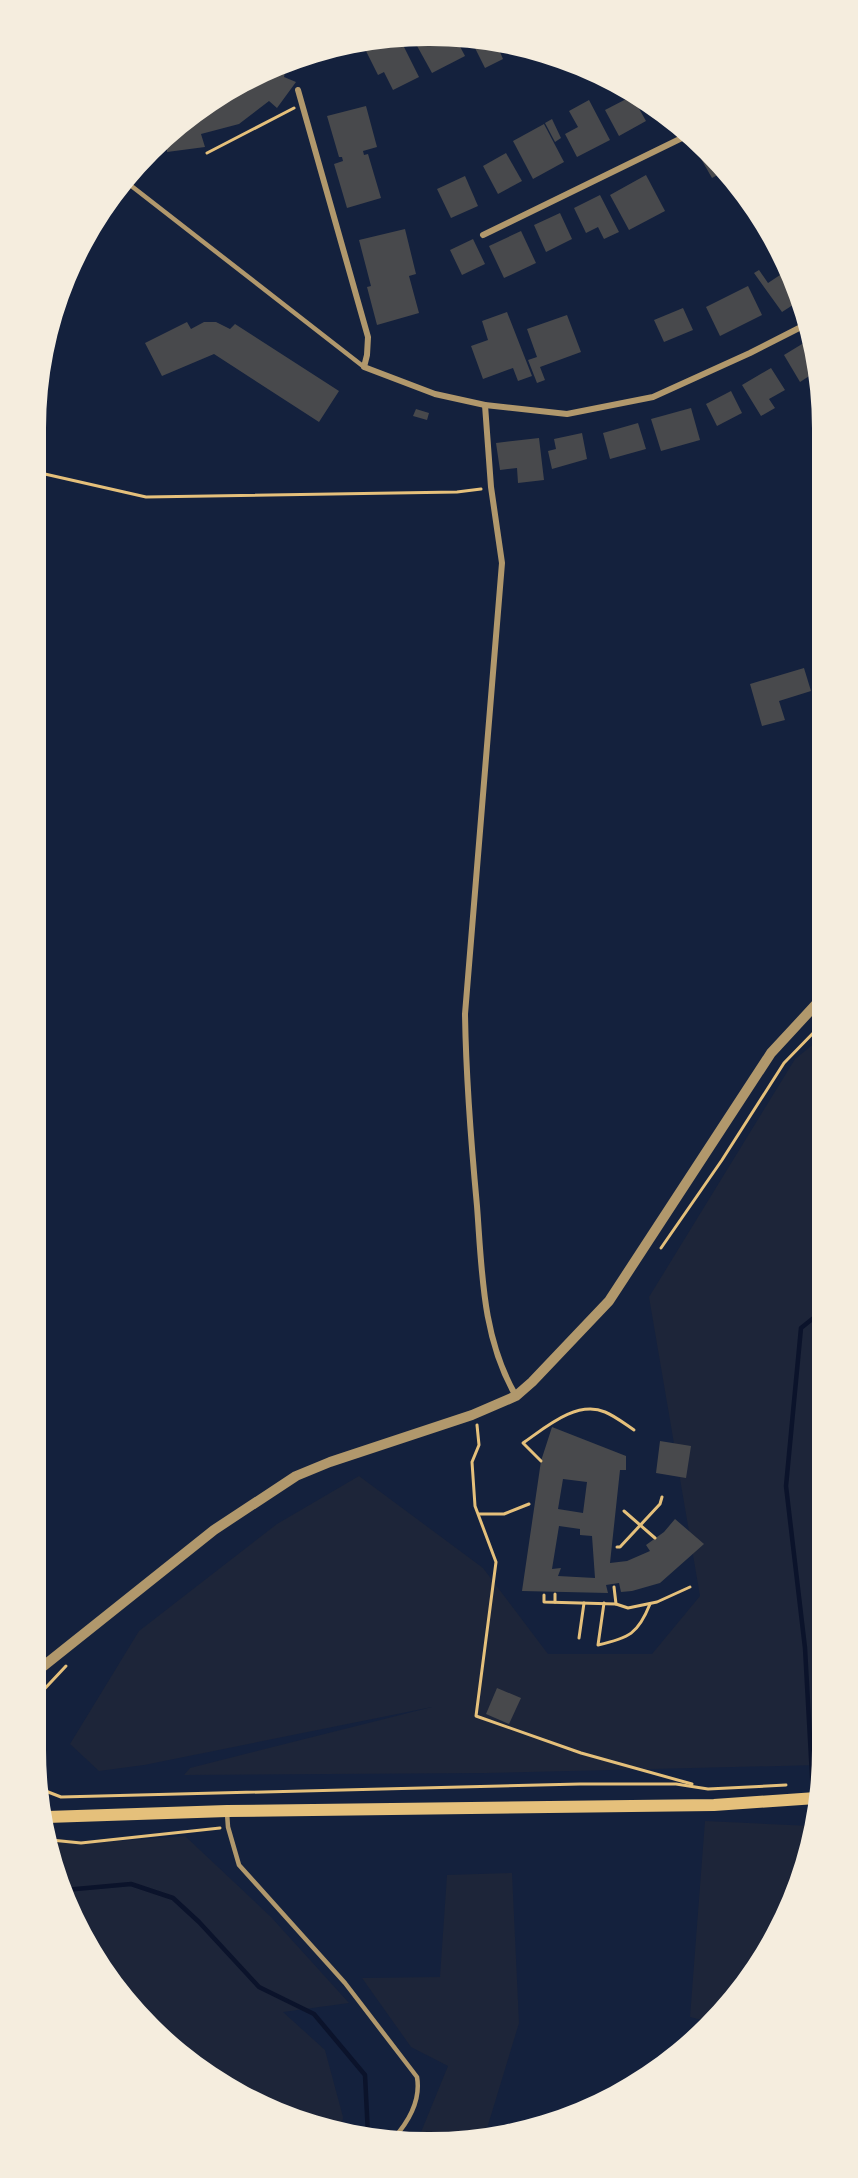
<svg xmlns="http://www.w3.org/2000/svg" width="858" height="2178" font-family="'DejaVu Sans',sans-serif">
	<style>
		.green { fill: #1d2539 }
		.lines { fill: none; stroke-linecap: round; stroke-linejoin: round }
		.stream { stroke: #0b132b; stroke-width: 4.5 }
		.building { fill: #48494c; fill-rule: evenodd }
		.path { stroke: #e5c07b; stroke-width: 3 }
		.service { stroke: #b1986c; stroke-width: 4.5 }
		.minor { stroke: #b1986c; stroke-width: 6 }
		.tertiary { stroke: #b1986c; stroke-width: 10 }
		.secondary { stroke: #e5c07b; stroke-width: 12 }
	</style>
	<rect width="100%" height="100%" fill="#14213d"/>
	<g class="green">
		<polygon points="820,1039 822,1749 820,1765 485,1773 184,1775 190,1768 432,1707 144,1765 99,1771 70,1744 139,1631 277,1524 359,1476 483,1568 548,1654 652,1654 700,1596 649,1297 795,1059"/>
		<polygon points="705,1821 812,1826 809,1851 741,1988 706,2021 690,2017"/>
		<polygon points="185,1836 271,1917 349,2003 283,2012 325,2050 343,2117 342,2127 269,2102 266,2097 263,2100 233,2090 133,2008 57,1876 51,1838 105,1842"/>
		<polygon points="512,1873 519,2023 485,2135 419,2137 448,2066 411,2047 362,1978 440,1977 447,1875"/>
	</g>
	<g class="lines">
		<g class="stream">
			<polyline points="814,1812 805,1648 786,1486 801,1328 821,1312"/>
			<polyline points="65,1890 131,1884 173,1898 199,1922 259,1987 314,2014 365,2075 368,2135"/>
		</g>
	</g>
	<g class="building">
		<polygon points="455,37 465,56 432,73 416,44 429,38"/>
		<polygon points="396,39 400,39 419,77 393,90 384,72 378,75 362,43 377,40 380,47"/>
		<polygon points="471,40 500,44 497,45 503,59 485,68"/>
		<polygon points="287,64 284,77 296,82 277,108 269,101 239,124 201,134 205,147 167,152 167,136 170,133 233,88"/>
		<polygon points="632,96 646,121 619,136 605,110"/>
		<polygon points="589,100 610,140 577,157 565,134 578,127 569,111"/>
		<polygon points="366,106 377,147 363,151 364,155 368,154 381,198 347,208 334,164 343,161 342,157 339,157 327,116"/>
		<polygon points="552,119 561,138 555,142 545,123"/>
		<polygon points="544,124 564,162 533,179 513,141"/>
		<polygon points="699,148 724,170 725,171 712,178 696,150"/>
		<polygon points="506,153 522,181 498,194 483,166"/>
		<polygon points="646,175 665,211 629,230 610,195"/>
		<polygon points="465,176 478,206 451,218 437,189"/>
		<polygon points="600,195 619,232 604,239 598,227 586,233 574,208"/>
		<polygon points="560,213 572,239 546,252 534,225"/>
		<polygon points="405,229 416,274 409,276 419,313 377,325 367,287 371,286 359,240"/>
		<polygon points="521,231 536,263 504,278 489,246"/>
		<polygon points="473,239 485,264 462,275 450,250"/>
		<polygon points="759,270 768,283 786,271 796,303 782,312 754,273"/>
		<polygon points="748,286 762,315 720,336 706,307"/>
		<polygon points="683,308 693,330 664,342 654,320"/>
		<polygon points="507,312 532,376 518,381 513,368 483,379 471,346 488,340 482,321"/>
		<polygon points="567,315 581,352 540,367 545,380 537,383 528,360 537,357 527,329"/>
		<polygon points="187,322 191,329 204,322 216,322 230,329 235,324 339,391 319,422 214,354 162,376 145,343"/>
		<polygon points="807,341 817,371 800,382 784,355"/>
		<polygon points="771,368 785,390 769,399 775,408 761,416 742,385"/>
		<polygon points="731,391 742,413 717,426 706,404"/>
		<polygon points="691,408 700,440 661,451 651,419"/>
		<polygon points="416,409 429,413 427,420 413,416"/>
		<polygon points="638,423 646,449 610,459 603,433"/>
		<polygon points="582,433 587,459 552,469 548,451 556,449 554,439"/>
		<polygon points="539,438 544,480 518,483 517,468 500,470 496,443"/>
		<polygon points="804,668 811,691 779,701 785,720 762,726 750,684"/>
		<path d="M552,1427L626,1456V1470H620L610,1563L627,1561L650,1551L646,1545L664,1532L675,1519L704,1544L660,1583L632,1591L621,1592L619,1583L606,1585L608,1593L522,1591L541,1461ZM563,1479L587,1482L583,1513L558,1509ZM559,1526L580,1529V1535L592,1536L595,1578L558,1576L561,1568L552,1569Z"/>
		<polygon points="660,1441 691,1446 686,1478 656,1473"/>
		<polygon points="497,1688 521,1698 509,1724 486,1714"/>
	</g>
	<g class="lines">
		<g class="path">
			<polyline points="207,153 294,108"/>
			<polyline points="36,472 146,497 457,492 481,489"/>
			<polyline points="661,1248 722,1160 784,1063 820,1026"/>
			<polyline points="477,1425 479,1445 472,1462 475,1506 496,1562 476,1716 581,1753 692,1784"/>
			<path d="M541,1461L523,1443C545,1428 576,1400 605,1412C615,1416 625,1424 634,1430"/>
			<polyline points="624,1511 655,1538"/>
			<polyline points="479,1514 504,1514 529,1504"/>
			<polyline points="617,1547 620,1547 660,1504 662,1497"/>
			<polyline points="614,1587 616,1604"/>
			<polyline points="544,1595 544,1602 616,1604 628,1608 657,1602 690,1587"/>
			<polyline points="555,1602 555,1594"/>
			<path d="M604,1603L598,1645C629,1638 638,1634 650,1604"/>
			<polyline points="579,1638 584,1603"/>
			<polyline points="36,1698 66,1666"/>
			<polyline points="43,1790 61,1797 580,1784 676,1784 708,1789 786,1785"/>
			<polyline points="51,1840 81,1843 220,1828"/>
		</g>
		<g class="service">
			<polyline points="125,181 364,367"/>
			<polyline points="819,681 819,682"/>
			<path d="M227,1813L228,1827L239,1865L345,1983L417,2077C421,2100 409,2121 394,2138"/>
		</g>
		<g class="minor">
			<polyline points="298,90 368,337 367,355 364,367 435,394 485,405 567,414 653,397 750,353 803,326"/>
			<polyline points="483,235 686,136"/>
			<path d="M485,405L491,487L502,563L465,1014C466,1078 471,1142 477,1206C482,1271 482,1338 516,1396"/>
		</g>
		<polyline class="tertiary" points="36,1672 214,1530 296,1476 330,1462 472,1415 516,1396 532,1382 609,1301 771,1053 820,1000"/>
		<polyline class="secondary" points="47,1817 227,1811 714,1805 816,1798"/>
	</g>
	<path d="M0 0H858V2178H0ZM428 46H430A382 382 0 0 1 812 428V1750A382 382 0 0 1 430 2132H428A382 382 0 0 1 46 1750V428A382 382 0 0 1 428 46Z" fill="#f5edde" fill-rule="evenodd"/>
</svg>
